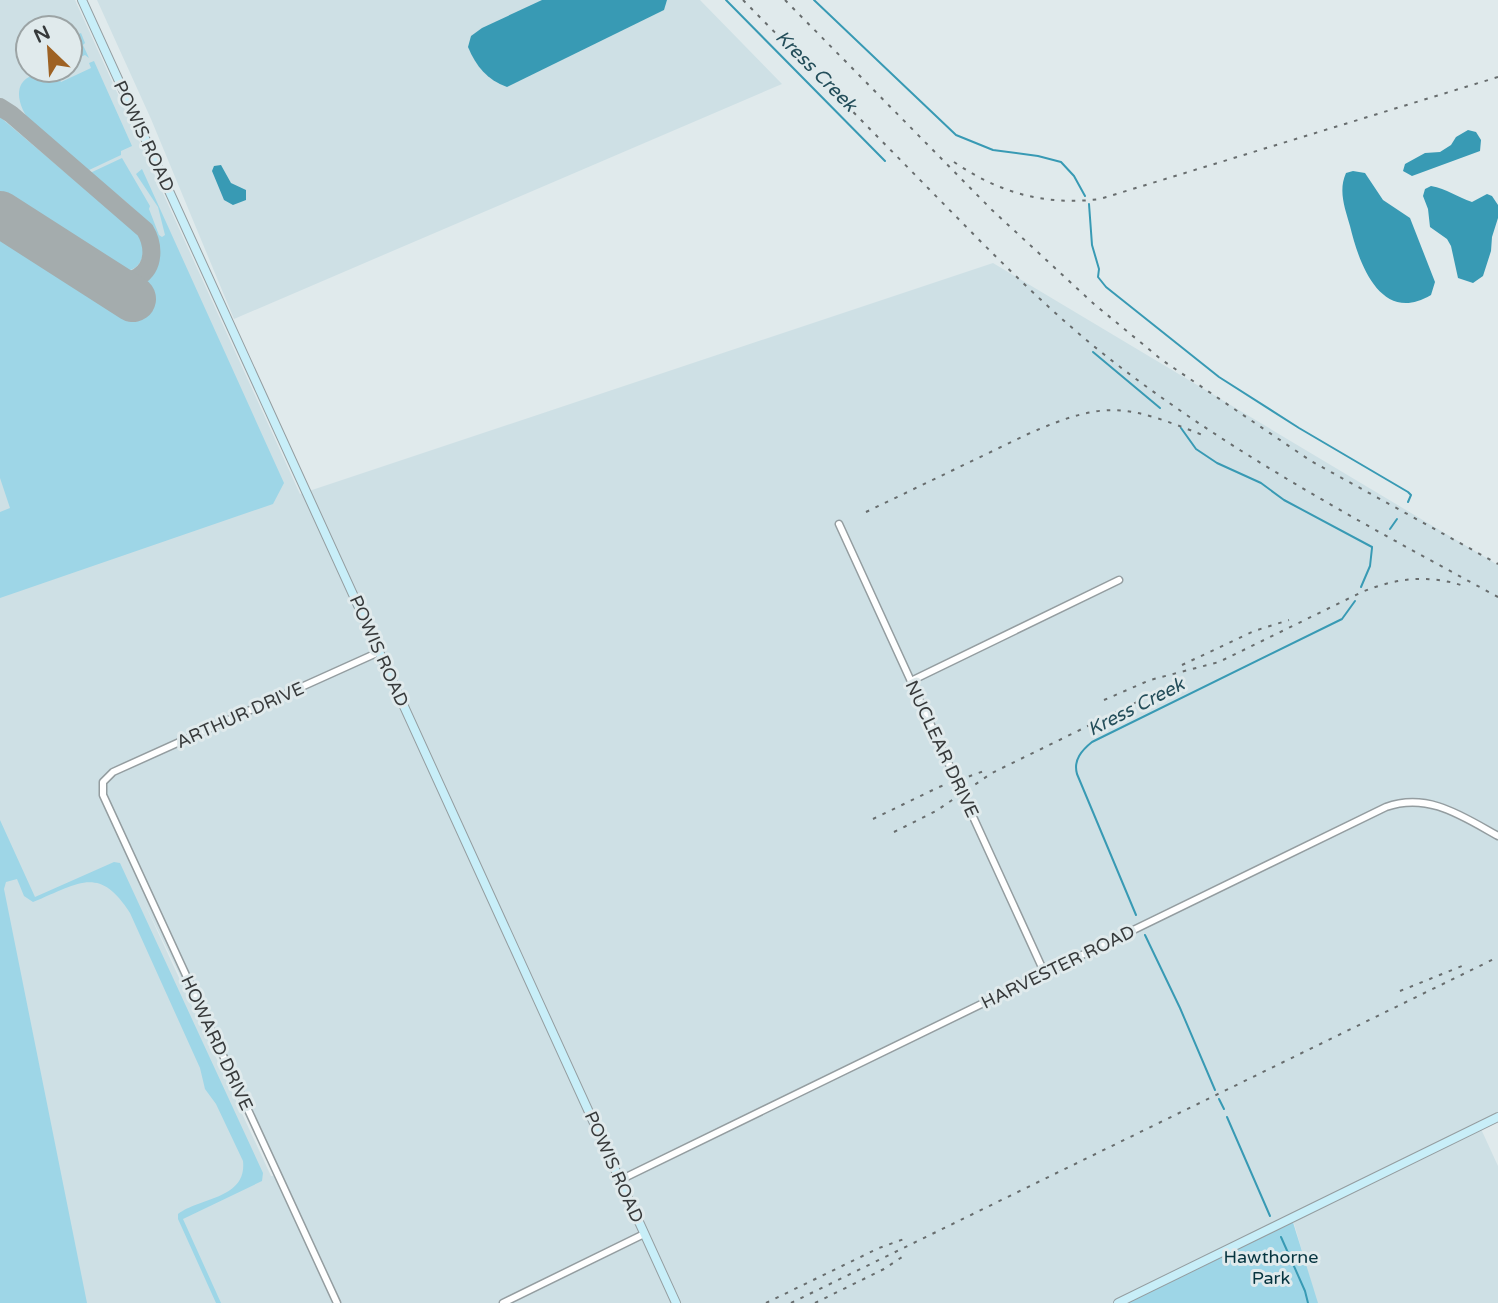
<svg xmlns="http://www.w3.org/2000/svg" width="1498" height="1303" font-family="'Varela Round',sans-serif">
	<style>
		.built { fill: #cee0e5; fill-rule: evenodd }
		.green { fill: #9ed6e7 }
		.water { fill: #389ab4 }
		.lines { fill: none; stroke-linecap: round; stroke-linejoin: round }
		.stream { stroke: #389ab4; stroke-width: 2 }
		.taxiway { stroke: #a4acad; stroke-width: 18 }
		.runway { stroke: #a4acad; stroke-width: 46 }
		.street-casing { stroke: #949da0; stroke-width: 9 }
		.secondary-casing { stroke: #949da0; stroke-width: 10 }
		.street { stroke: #fff; stroke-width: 6 }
		.secondary { stroke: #c8eef8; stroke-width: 8 }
		.rail { stroke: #686d6e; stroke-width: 2; stroke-dasharray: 3.5 7; stroke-linecap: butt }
		.labels { text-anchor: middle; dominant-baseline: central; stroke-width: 6; stroke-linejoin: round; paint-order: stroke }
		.street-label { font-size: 18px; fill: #373a3b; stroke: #e0eaec }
		.park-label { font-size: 18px; fill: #05343f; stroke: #e0eaec }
		.water-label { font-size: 19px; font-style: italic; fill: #244e5a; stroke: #e0eaec }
	</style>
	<rect width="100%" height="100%" fill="#e0eaec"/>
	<g class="built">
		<path d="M0,0H75L300,494L993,263L1498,565V1119L1481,1129L1498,1166V1303H1317L1293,1220L1119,1303H0ZM28,28H70V70H28ZM143,900L278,1175L277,1176H271Z"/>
		<polygon points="97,0 700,0 782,84 234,319 151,119"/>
	</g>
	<g class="green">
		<polygon points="81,33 85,43 83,45 89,58 85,55 70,62 70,38"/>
		<path d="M94,61L132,146L121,151V155L87,171C71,157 41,136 29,120C20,108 12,86 29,77C38,73 45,70 55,70L61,82L91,68L89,63Z"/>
		<path d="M0,117L138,234C151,255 138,278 113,269L0,197Z"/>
		<path d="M122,158L150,206L149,209L159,235L162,237L165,235L158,207L136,174L142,169L284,483L273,504L0,598V512L10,508L0,478V232L126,313C136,297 152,278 157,260C168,226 113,193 90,173Z"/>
		<path d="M0,820L35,897L114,862L120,863L263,1173L262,1181L183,1219L221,1303H216L178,1219V1214C201,1197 247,1199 243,1161L216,1104L205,1089L200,1068L130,913C99,864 78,884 33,902L24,896L17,879L6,882L4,889L87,1303H0Z"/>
		<polygon points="1292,1219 1318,1303 1127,1303 1126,1299"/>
	</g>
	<g class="water">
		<path d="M542,0H667L664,10L507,87C487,80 476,66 468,47L471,36L482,28Z"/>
		<polygon points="1468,130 1476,132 1481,140 1480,151 1412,176 1403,171 1405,164 1425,153 1440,152 1451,145 1456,137"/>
		<polygon points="221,165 231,183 246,190 246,200 233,205 224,200 212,171 214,166"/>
		<path d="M1353,171L1365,173L1383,200L1410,218L1435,282L1431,295C1381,325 1359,264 1350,226C1345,208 1338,191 1346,173Z"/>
		<path d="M1431,186C1447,189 1457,197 1472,202L1487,194L1492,196L1498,205V218L1492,237L1491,251L1483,276L1473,283L1458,278L1451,246L1447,239L1430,227L1428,209L1423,196L1425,189Z"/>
	</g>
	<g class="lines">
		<g class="stream">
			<polyline points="726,0 885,161"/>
			<polyline points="814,0 956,135 993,150 1038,156 1061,162 1074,176 1085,196"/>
			<polyline points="1089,204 1092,245 1099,269 1098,277 1106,287 1219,377 1299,428 1408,492 1411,495 1408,502"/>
			<polyline points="1093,352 1160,408"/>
			<polyline points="1181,428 1196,449 1217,463 1261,483 1284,500 1372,547"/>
			<polyline points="1390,529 1397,519"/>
			<polyline points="1361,587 1370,566 1372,548"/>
			<path d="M1136,915L1077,774C1073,760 1082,750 1092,742L1342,619L1355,601"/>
			<polyline points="1145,935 1180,1008 1215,1090"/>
			<polyline points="1219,1099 1224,1109"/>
			<polyline points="1227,1117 1270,1216"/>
			<polyline points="1281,1237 1305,1291 1308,1303"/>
		</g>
		<path class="taxiway" d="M0,107L11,114L145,230C154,245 155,267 138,277C130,282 118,282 109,284"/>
		<polyline class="runway" points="0,214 133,299"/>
		<defs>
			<g id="street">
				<polyline points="839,524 1045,974"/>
				<polyline points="911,681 1119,580"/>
				<path d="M620,1180L1386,807C1428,792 1462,816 1498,836"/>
				<polyline points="337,1303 103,795 103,782 113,772 379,652"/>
				<polyline points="503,1303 644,1234"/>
			</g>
			<g id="secondary">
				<polyline points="82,0 676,1303"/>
				<polyline points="1118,1303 1498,1117"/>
			</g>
		</defs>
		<use href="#street" class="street-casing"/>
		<use href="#secondary" class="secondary-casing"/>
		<use href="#street" class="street"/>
		<use href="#secondary" class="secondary"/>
		<g class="rail">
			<path d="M743,0C805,63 867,126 929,189C986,247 1042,305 1106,356C1228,452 1362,523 1498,597"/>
			<polyline points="785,0 992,210 1094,304 1162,360 1311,461 1498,564"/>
			<path d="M954,162C999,193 1046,206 1100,199L1498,77"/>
			<path d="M866,512L1028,434C1107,399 1127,405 1205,436"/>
			<polyline points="1182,665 1254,631 1289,620"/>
			<path d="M1104,700L1150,680L1219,662L1362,592C1396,578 1428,574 1464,586"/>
			<polyline points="873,819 939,787 987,770"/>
			<polyline points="894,832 936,811 992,773 1188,677"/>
			<polyline points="1400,991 1462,966"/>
			<polyline points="766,1303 879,1248 904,1239"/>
			<polyline points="791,1303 1498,957"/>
			<polyline points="815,1303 884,1269 902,1257"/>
		</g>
	</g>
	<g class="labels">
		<g class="street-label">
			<text transform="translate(144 136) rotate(65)">POWIS ROAD</text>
			<text transform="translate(379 651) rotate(66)">POWIS ROAD</text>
			<text transform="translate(240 715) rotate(-24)">ARTHUR DRIVE</text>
			<text transform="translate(942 749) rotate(65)">NUCLEAR DRIVE</text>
			<text transform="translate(1058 967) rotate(-26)">HARVESTER ROAD</text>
			<text transform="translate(217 1043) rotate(65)">HOWARD DRIVE</text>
			<text transform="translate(614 1167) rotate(66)">POWIS ROAD</text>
		</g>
		<g class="park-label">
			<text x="1271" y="1257">Hawthorne<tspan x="1271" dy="21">Park</tspan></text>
		</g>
		<g class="water-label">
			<text transform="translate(816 71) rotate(45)">Kress Creek</text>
			<text transform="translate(1136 707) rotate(-27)">Kress Creek</text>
		</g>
	</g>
	<g transform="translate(49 49) rotate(335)"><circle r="33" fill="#e0eaec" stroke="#9ca4a5" stroke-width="2"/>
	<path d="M0-5L12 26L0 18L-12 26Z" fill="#9e6224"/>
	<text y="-10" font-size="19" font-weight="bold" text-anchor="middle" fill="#373a3b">N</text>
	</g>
</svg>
